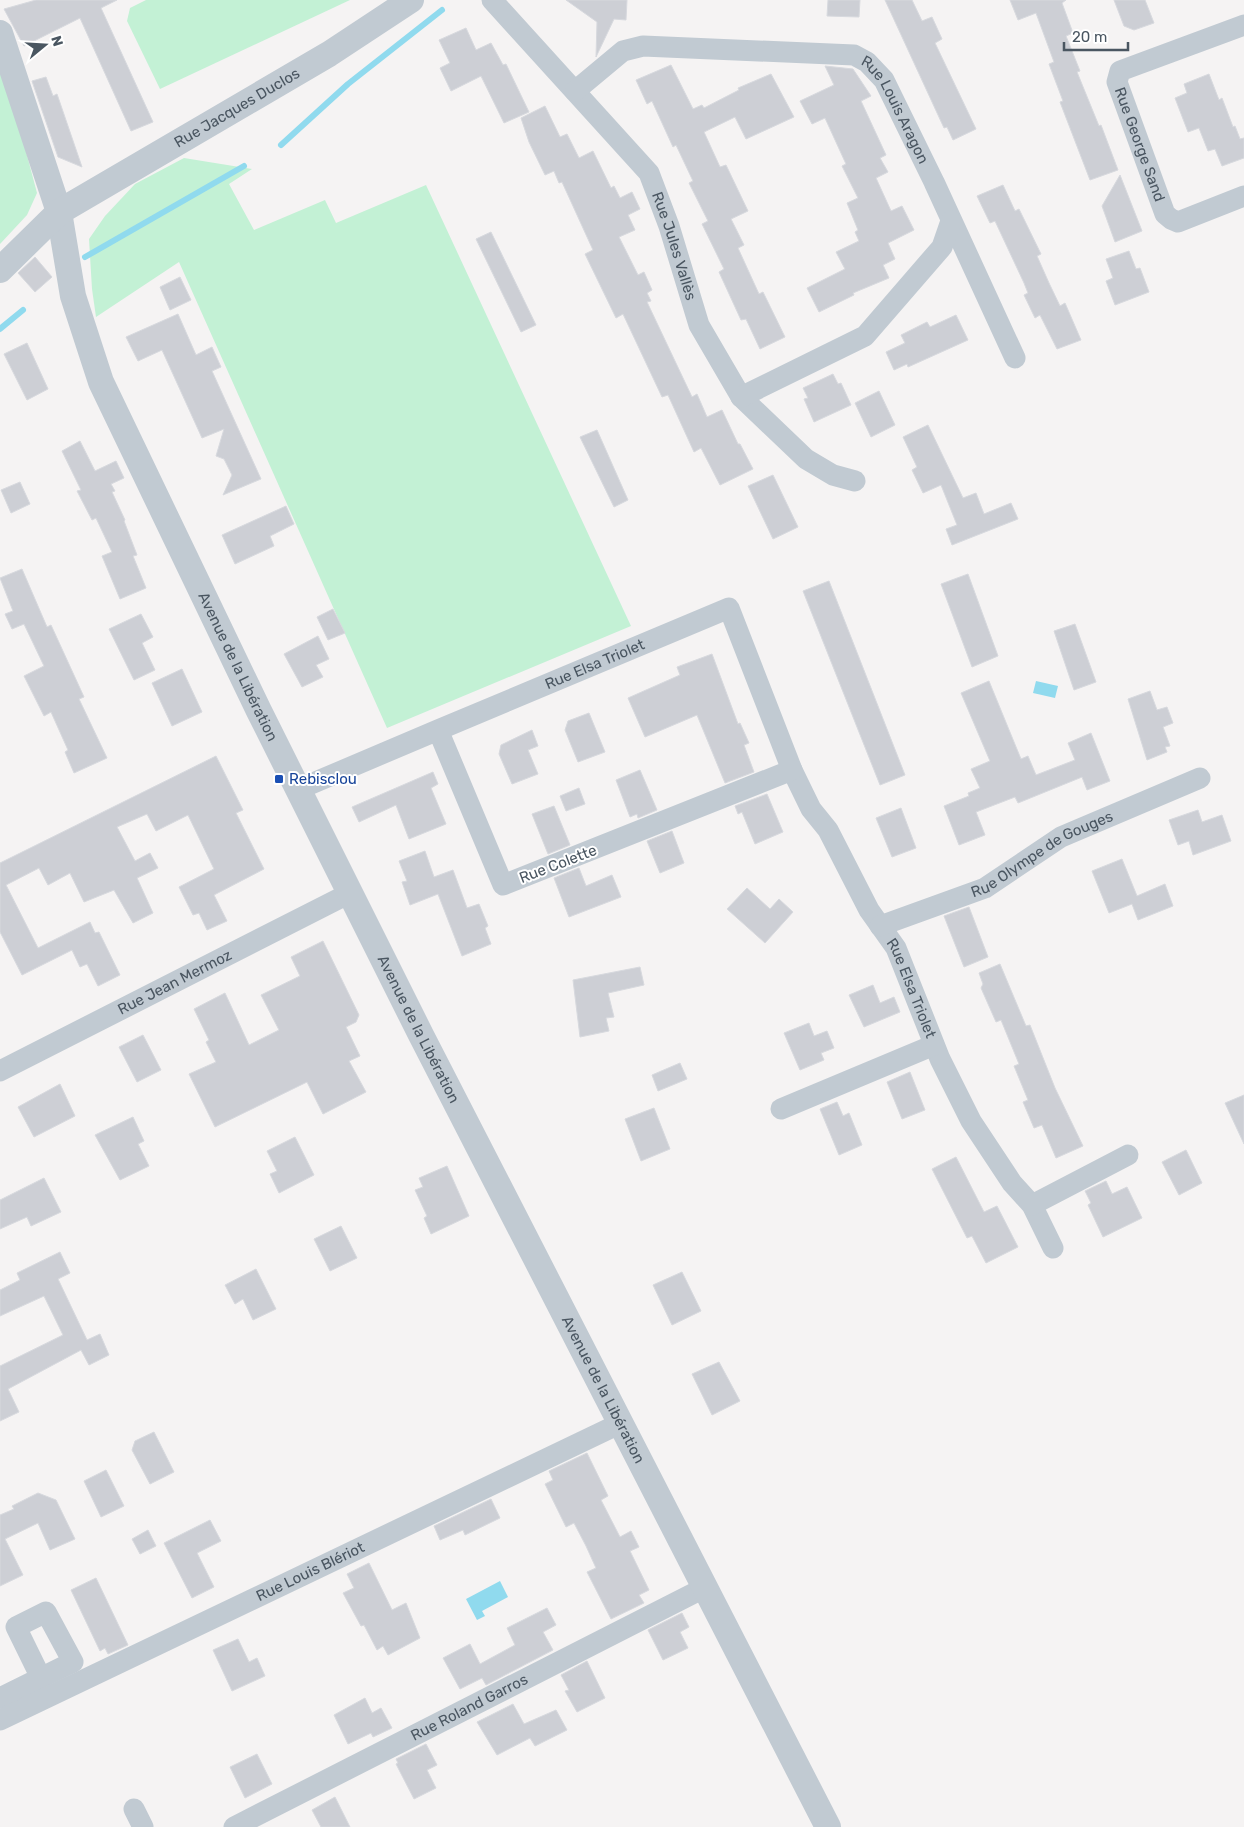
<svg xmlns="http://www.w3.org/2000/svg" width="1244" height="1827" font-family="Rubik,sans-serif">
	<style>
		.green { fill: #c3f1d5 }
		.water { fill: #90daee }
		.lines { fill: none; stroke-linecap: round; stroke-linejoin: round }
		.stream { stroke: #90daee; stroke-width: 6 }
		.building { fill: #cdcfd5; stroke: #d7d9de }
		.minor { stroke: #c1cad2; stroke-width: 21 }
		.tertiary { stroke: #c1cad2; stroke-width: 26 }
		.transit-dot { fill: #1a4fb4; stroke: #fff; stroke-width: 2 }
		.labels { text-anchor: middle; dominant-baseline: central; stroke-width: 4; stroke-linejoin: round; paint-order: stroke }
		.street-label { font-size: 15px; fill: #4a5661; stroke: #fff }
		.transit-label { font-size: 15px; fill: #164399; stroke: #fff; text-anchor: start }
	</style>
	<rect width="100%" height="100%" fill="#f5f3f3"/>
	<g class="green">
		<polygon points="146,0 350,0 160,89 127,21 130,8"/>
		<polygon points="0,68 12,99 37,193 27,215 0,244"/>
		<polygon points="184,158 252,169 229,184 254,230 325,200 336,223 426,185 631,626 387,728 179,262 96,317 92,289 89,239 105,216 135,184"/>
	</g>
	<g class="water">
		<polygon points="1036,681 1058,686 1055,698 1033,693"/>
		<polygon points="500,1581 508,1597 482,1611 485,1616 477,1620 466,1599"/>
	</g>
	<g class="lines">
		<g class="stream">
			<polyline points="281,145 348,84 442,10"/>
			<polyline points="85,257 244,166"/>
			<polyline points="0,329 23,310"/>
		</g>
	</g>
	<g class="building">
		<polygon points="36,0 117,0 101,8 153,122 131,131 80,18 24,46 4,9"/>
		<polygon points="566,0 627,0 626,20 614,19 596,57 597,22"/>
		<polygon points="828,0 860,0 859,17 827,16"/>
		<polygon points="885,0 912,0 922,21 932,17 942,39 935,43 976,129 953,140 947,127 944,128"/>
		<polygon points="1010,0 1066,0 1062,3 1073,33 1066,36 1080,71 1077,72 1099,126 1101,125 1118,170 1090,180 1060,102 1063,101 1049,64 1054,62 1036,13 1018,20"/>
		<polygon points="1114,0 1145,0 1154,23 1134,30 1124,26"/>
		<polygon points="466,28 476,50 491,43 503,65 506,64 529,112 504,123 481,76 451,91 440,68 450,63 439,40"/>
		<polygon points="671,65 693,109 702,105 704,108 739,90 738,88 771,74 794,117 746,139 735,117 704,132 720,167 726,165 748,211 731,219 744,245 738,248 759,294 763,292 785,337 760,349 746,319 741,320 719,272 724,269 702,224 708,221 689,183 693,181 676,145 673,147 652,101 647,104 636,80"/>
		<polygon points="825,66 853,69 871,96 861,101 886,155 880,158 888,172 876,178 891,211 902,206 914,230 888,243 895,259 883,265 889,278 853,293 854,295 819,312 807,288 845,269 836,252 859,241 855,232 858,230 847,203 858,198 842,166 846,164 825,118 812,124 800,101 834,85"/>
		<polygon points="1209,74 1219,100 1222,98 1233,127 1235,126 1240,139 1244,138 1244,158 1222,166 1215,149 1208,151 1199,128 1188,132 1175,98 1187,93 1184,84"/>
		<polygon points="46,77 53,96 57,94 82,167 58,157 32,81"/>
		<polygon points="545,106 560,137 567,134 579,158 593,151 611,188 614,186 620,198 632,192 640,209 628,215 635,230 619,237 638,275 644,272 652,290 647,293 651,301 647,302 692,397 697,394 707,417 722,410 738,444 740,444 753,469 720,485 701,448 694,452 668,395 662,397 623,314 616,318 585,254 593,250 562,182 559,183 554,171 545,175 529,142 521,118"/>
		<polygon points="1120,175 1142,231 1115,242 1102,206"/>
		<polygon points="1003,185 1015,211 1019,209 1041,254 1037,256 1049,283 1060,306 1065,303 1081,340 1057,349 1040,315 1035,318 1024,295 1028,293 1024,283 995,221 990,223 977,196"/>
		<polygon points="491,232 536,325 521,332 476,239"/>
		<polygon points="1129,251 1136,269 1140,268 1149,292 1115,305 1106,281 1113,278 1106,259"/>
		<polygon points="35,257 52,277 35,292 18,273"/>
		<polygon points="180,277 191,300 170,310 160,287"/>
		<polygon points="178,314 196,355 212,347 221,367 212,371 261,479 223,495 232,475 224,459 216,456 224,429 202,438 162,350 138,361 126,337"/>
		<polygon points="956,315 968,340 908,367 907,364 894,370 886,352 905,343 901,335 927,322 930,327"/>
		<polygon points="27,343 48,389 27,400 4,354"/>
		<polygon points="833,374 838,384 841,383 851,405 814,422 804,399 808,398 803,388"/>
		<polygon points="879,391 895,425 871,437 855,403"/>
		<polygon points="928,425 963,498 976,493 984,514 1011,503 1018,519 952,545 946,529 957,525 941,485 923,493 912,470 917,467 903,437"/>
		<polygon points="597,430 628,500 614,507 580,437"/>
		<polygon points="80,441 95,471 116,461 124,478 111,484 115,491 112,492 125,520 124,521 137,555 133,556 146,588 120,599 102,556 112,552 96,518 92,520 77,491 81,490 62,451"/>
		<polygon points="773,475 798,527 773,539 748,486"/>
		<polygon points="20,482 30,504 11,513 1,490"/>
		<polygon points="286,506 294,524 270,536 274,546 235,564 222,535"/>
		<polygon points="22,569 47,627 51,625 84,697 79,699 107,758 74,773 65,752 68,750 51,712 44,716 24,676 44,666 24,624 12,629 5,614 13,611 0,578"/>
		<polygon points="968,574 998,656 972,667 941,584"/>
		<polygon points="829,581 905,775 880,785 803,591"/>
		<polygon points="333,609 345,633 328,640 317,617"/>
		<polygon points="141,614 153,637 142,643 155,670 134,680 109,629"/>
		<polygon points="1075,624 1096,682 1074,690 1054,631"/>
		<polygon points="318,636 329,659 316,665 323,677 302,687 284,654"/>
		<polygon points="712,654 738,724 740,723 749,743 744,745 754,772 725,783 697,715 645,737 628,698 680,675 677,667"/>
		<polygon points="182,669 202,712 172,726 152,683"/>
		<polygon points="989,681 1021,759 1028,756 1036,775 1075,760 1068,743 1091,733 1110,781 1087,790 1082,777 1018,803 1015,797 976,812 985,835 959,845 944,806 969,796 968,793 980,788 971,769 990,761 961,693"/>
		<polygon points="1150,691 1157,710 1167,707 1173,723 1163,727 1170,746 1165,747 1167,752 1147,760 1128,699"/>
		<polygon points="589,713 605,752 578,762 565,730 568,721"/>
		<polygon points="532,730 538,746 528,750 538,774 512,784 499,754 501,745"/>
		<polygon points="216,756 243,810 236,813 264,869 214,895 227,921 207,930 199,913 193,915 179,887 214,869 188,815 156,831 147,814 117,827 135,861 150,853 158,868 137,878 153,913 133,923 114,890 84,902 70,873 48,885 39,868 6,885 38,948 90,922 95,933 99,932 120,975 98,986 87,964 80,967 72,950 22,975 0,932 0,863"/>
		<polygon points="640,770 657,810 638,818 637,814 630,817 616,780"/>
		<polygon points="433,772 438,784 431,788 446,824 409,839 396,805 359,822 352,807"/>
		<polygon points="579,788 585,804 566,811 560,796"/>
		<polygon points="767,794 783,832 755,844 742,812 738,814 735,806"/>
		<polygon points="554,806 570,845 548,854 532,814"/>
		<polygon points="901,808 916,848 892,857 876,818"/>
		<polygon points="1198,810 1202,822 1222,815 1231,841 1193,855 1189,841 1178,845 1169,820"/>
		<polygon points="672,831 684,863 660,873 647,841"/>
		<polygon points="425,851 434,877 453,870 467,908 479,904 488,926 485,928 491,944 462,956 438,894 410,905 402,882 407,881 399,861"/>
		<polygon points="1122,859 1137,896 1165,884 1173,906 1138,920 1132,904 1109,913 1092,871"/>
		<polygon points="579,868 586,886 612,875 621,897 569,917 554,878"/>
		<polygon points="747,888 770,909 779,899 793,912 765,943 727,909"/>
		<polygon points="969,907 988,957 964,967 944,916"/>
		<polygon points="323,941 359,1015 356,1022 346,1027 360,1056 349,1061 366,1092 323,1114 307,1082 215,1127 189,1074 216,1062 206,1042 209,1040 194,1009 225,993 249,1045 279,1030 261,995 300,976 291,957"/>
		<polygon points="1000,964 1026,1026 1030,1025 1055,1088 1083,1146 1056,1158 1042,1125 1034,1128 1023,1102 1028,1100 1014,1066 1019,1064 1001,1020 996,1022 981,988 983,984 979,973"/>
		<polygon points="640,967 644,985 608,993 614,1017 606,1018 609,1031 580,1037 573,980"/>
		<polygon points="873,985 880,1003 894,997 900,1012 864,1027 849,995"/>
		<polygon points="809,1023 814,1036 827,1031 834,1048 821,1053 824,1060 800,1070 784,1033"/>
		<polygon points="143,1035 161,1070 137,1082 119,1047"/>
		<polygon points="680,1063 687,1079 658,1091 652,1075"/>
		<polygon points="910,1072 925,1110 902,1119 887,1082"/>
		<polygon points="60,1084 75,1116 34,1137 18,1107"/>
		<polygon points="1244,1095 1244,1144 1225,1103"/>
		<polygon points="837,1102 843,1116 849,1113 862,1145 839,1155 820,1109"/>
		<polygon points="654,1108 670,1149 641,1161 625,1119"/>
		<polygon points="133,1117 144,1141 138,1144 149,1166 120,1180 95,1135"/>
		<polygon points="295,1137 314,1175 279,1193 270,1174 277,1171 267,1151"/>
		<polygon points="1186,1150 1202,1183 1179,1195 1162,1162"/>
		<polygon points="956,1157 984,1212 997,1206 1018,1247 986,1263 972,1236 967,1238 932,1169"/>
		<polygon points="447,1166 469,1216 431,1234 424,1218 427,1216 415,1190 423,1187 419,1178"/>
		<polygon points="44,1178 61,1212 31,1226 27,1217 0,1229 0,1200"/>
		<polygon points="1106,1181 1112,1194 1127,1187 1142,1218 1103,1237 1088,1205 1091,1203 1085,1191"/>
		<polygon points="341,1226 357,1258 330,1271 314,1239"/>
		<polygon points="60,1252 70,1273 58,1279 87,1340 100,1334 109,1355 89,1365 81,1350 8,1389 19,1412 0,1421 0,1366 63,1335 44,1296 0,1316 0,1290 20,1280 17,1273"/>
		<polygon points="256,1269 276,1309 253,1320 243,1299 235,1304 225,1285"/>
		<polygon points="682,1272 701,1311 672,1325 653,1285"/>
		<polygon points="719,1362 740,1401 712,1415 692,1374"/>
		<polygon points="154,1432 174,1472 150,1484 132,1450 135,1441"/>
		<polygon points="587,1453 608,1496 601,1500 620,1537 631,1531 639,1547 630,1551 649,1590 639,1595 644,1603 611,1619 587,1572 596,1568 586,1546 574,1523 566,1527 545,1484 553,1480 549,1471"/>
		<polygon points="106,1470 124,1506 101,1517 84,1481"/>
		<polygon points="38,1493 56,1500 75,1539 50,1550 38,1523 5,1539 23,1575 0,1586 0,1515 14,1509 12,1506"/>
		<polygon points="491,1499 500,1518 465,1535 463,1530 440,1540 434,1526"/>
		<polygon points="210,1520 221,1541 197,1553 214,1587 192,1598 164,1543"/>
		<polygon points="148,1530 156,1546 140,1554 132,1539"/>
		<polygon points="369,1563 392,1610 406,1603 420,1638 388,1655 383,1646 377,1650 364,1625 361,1626 343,1593 354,1588 347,1574"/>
		<polygon points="96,1578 128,1645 108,1654 105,1648 100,1651 71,1590"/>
		<polygon points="547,1608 556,1625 543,1632 553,1650 486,1685 482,1678 460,1689 443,1658 470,1644 480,1664 515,1645 507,1628"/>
		<polygon points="682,1613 689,1627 680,1632 688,1648 663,1660 648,1630"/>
		<polygon points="238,1639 249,1662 257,1658 265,1676 232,1691 213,1650"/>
		<polygon points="587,1661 605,1698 577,1712 565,1691 569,1690 561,1675"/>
		<polygon points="365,1698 372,1713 381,1708 392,1728 373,1737 371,1733 348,1744 334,1715"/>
		<polygon points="513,1704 524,1724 556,1710 567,1730 535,1746 530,1738 497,1755 477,1722"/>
		<polygon points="426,1744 437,1765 427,1770 436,1788 414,1799 396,1764 398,1763 396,1759"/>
		<polygon points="257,1754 272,1784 245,1798 230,1767"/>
		<polygon points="335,1797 350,1827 321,1827 312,1810"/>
	</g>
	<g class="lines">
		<g class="minor">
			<path id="s1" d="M492,0L649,173L669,226L699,325L741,397L806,459L833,475L855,481"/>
			<path id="s2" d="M1244,25L1120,71L1117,82L1165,214L1171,219L1178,222L1244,196"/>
			<path id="s3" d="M575,91L623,51L643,46L854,55L867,62L884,80L934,182L1015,358"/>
			<polyline points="741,397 865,336 942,247 951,221"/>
			<path id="s4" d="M792,770L811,809L828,830L869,910L896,948L940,1059L971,1121L1012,1183L1032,1205L1053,1248"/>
			<path id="s5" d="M299,789L438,730L729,608L792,770L503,885L438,730"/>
			<path id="s6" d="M880,926L985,888L1061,837L1200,778"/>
			<path id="s7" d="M0,1071L350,893"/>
			<polyline points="781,1109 934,1045"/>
			<polyline points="1032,1205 1128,1155"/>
			<polyline points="0,1698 73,1662 46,1612 16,1627 41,1678"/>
			<path id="s8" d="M0,1720L621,1423"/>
			<polyline points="134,1809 143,1827"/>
			<path id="s9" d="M234,1827L704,1588"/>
		</g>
		<g class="tertiary">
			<path id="s10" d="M0,33L59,212L73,296L101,382L259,711L421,1035L828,1827"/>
			<path id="s11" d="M0,270L59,212L329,54L411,0"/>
		</g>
	</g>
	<rect class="transit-dot" x="274" y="774" width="10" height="10" rx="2.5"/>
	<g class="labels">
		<g class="street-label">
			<text stroke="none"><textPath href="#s11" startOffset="289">Rue Jacques Duclos</textPath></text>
			<text stroke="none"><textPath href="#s3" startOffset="365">Rue Louis Aragon</textPath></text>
			<text stroke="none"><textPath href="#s2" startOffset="210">Rue George Sand</textPath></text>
			<text stroke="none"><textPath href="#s1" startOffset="311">Rue Jules Vallès</textPath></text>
			<text stroke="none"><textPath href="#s5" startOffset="321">Rue Elsa Triolet</textPath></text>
			<text stroke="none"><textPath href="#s10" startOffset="680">Avenue de la Libération</textPath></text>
			<text stroke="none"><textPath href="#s6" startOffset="178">Rue Olympe de Gouges</textPath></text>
			<text transform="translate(558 864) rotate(-21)">Rue Colette</text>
			<text stroke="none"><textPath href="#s7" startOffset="196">Rue Jean Mermoz</textPath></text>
			<text stroke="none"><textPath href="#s4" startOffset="250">Rue Elsa Triolet</textPath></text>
			<text stroke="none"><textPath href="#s10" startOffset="1085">Avenue de la Libération</textPath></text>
			<text stroke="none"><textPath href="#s10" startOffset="1490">Avenue de la Libération</textPath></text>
			<text stroke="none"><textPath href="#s8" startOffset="344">Rue Louis Blériot</textPath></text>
			<text stroke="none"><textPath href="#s9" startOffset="264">Rue Roland Garros</textPath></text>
		</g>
		<g class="transit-label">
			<text x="289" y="779">Rebisclou</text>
		</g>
	</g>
	<g transform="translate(45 45) rotate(72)" stroke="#ffffff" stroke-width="4" paint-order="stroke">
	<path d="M0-4L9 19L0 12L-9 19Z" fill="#4a5661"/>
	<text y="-8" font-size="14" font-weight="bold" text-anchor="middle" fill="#4a5661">N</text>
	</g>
	<path d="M1064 42v8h64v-8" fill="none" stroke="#4a5661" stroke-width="2.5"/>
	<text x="1072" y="42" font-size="15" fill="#4a5661" stroke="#ffffff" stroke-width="4" paint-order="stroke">20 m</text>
</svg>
